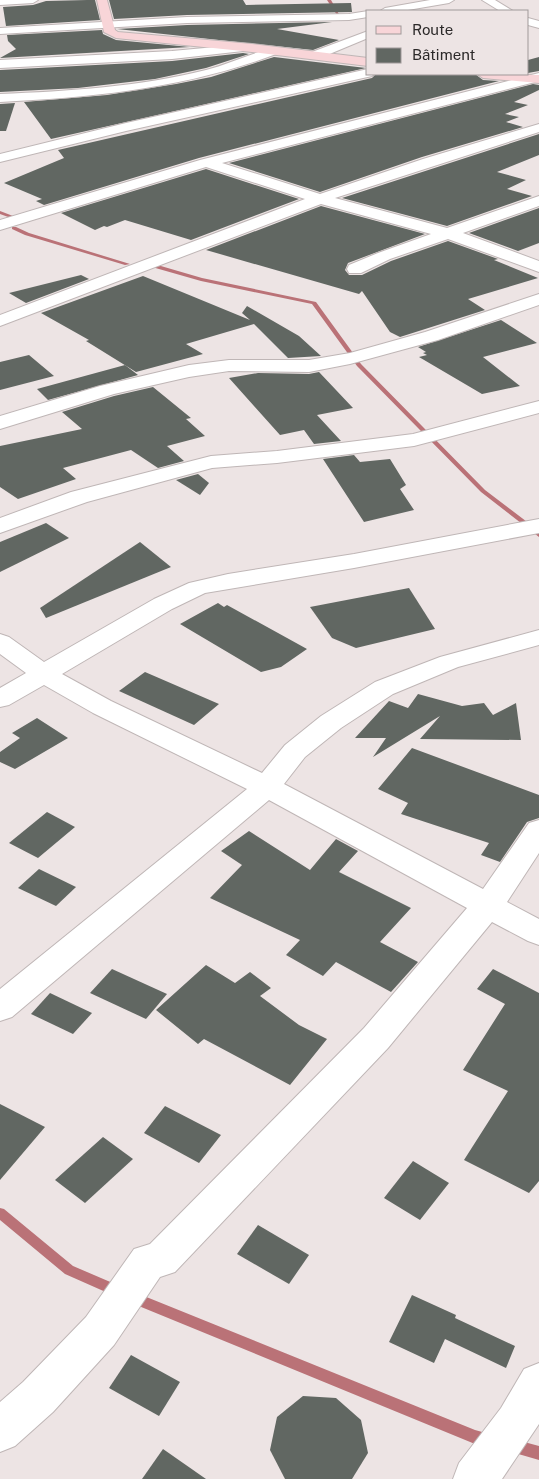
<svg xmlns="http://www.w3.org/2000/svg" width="539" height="1479" font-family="'Public Sans',sans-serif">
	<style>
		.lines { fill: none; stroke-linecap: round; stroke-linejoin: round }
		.stream { fill: #ba7277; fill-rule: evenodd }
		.building { fill: #616762 }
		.street-casing { stroke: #bfb6b6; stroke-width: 2 }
		.secondary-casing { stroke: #bfb6b6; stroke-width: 2 }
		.street { fill: #fff; fill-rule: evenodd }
		.secondary { fill: #f8d5d8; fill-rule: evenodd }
	</style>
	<rect width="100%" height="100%" fill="#ede4e4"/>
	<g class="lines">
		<g class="stream">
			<polygon points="327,0 331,0 341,18 339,18"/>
			<polygon points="0,211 13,216 13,217 11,218 0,214"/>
			<polygon points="12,227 16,227 29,233 130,264 125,265 25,235 12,229"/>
			<polygon points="154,264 202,278 316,302 361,364 485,490 539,531 539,537 481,492 357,366 312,304 201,281 152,267 151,266"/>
			<polygon points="0,1208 4,1209 73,1266 122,1287 123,1291 122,1295 117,1297 65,1274 0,1220"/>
			<polygon points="134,1292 475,1430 493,1435 495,1440 493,1445 488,1447 475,1444 129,1302 128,1298 129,1294"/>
			<polygon points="513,1439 539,1446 539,1460 508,1451 506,1446 508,1441"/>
		</g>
	</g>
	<g class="building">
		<polygon points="87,0 95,0 100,20 6,26 3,7 33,5 46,1"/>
		<polygon points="109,0 243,0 246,5 351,3 352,12 187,15 114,19"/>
		<polygon points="332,22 277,29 339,40 313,50 117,29 187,25"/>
		<polygon points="102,30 103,34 116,40 190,47 0,58 16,49 8,41 7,35"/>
		<polygon points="243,53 249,54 206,68 155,79 78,88 0,92 0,70 172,61"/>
		<polygon points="274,57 366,68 51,139 24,102 107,95 176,84 211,77"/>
		<polygon points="539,57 539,71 528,73 528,60"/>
		<polygon points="376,74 475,74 483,80 499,81 199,158 44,205 36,201 42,199 4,183 64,158 58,150 372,78"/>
		<polygon points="533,84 539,85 539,90 514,102 528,105 505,114 519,117 506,122 523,127 422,157 320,192 229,163"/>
		<polygon points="15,103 6,131 0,131 0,104"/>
		<polygon points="539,134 539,155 497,172 526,180 507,189 532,196 447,226 342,198"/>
		<polygon points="206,169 299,199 191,240 125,220 107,227 104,226 95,230 61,213"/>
		<polygon points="321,206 425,234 348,263 345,270 349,275 362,275 391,261 448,241 498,259 494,260 538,278 468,299 485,310 400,337 390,332 362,291 359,294 206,250"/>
		<polygon points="539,208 539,243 518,251 469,233"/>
		<polygon points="81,275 89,279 26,303 9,293"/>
		<polygon points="143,276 250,320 242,313 247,306 299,336 321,356 288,358 254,324 186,344 203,354 136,372 86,341 89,340 41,313"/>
		<polygon points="501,320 537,343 483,357 520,386 482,394 419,357 427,355 423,353 426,352 418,347"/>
		<polygon points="29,355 54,376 0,390 0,362"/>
		<polygon points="125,365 138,375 48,400 37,389"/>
		<polygon points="319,372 353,408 317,415 341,441 314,444 304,430 280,435 229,378 258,373 309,374"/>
		<polygon points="153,387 191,418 186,419 205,436 167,446 184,461 158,468 131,450 63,468 76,479 18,499 0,487 0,446 82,429 62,412 114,396"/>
		<polygon points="354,455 360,462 390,459 406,485 400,489 414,510 364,522 323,459"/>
		<polygon points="198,474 209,483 200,495 176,480"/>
		<polygon points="46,523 69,538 0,572 0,542"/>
		<polygon points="140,542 171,567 46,618 40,608"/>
		<polygon points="409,588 435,629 356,648 332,638 310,607"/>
		<polygon points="218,603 224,607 227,605 307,649 281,667 261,672 180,624"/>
		<polygon points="145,672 219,704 194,725 119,691"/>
		<polygon points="418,694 462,706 484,703 493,715 516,703 521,740 420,739 440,716 373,757 386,738 355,738 389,701 408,708"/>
		<polygon points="37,718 68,738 15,769 0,762 0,752 20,738 12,733"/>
		<polygon points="412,748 539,795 539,818 527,822 500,862 481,855 489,843 401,814 408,803 378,789"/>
		<polygon points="47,812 75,827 38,858 9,843"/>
		<polygon points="249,831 310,870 336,839 358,851 339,872 411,908 380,942 418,962 391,992 336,962 323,976 286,955 300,940 210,898 242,865 221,851"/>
		<polygon points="39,869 76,887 56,906 18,888"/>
		<polygon points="206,965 235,983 250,972 271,988 260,996 299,1025 327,1039 290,1085 204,1039 198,1044 156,1010"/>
		<polygon points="112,969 167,994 146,1019 90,993"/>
		<polygon points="493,969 539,993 539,1181 529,1193 464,1160 508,1091 463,1070 505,1004 477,989"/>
		<polygon points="50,993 92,1013 73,1034 31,1014"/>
		<polygon points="0,1104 45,1127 0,1180"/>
		<polygon points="165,1106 221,1135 199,1163 144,1133"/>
		<polygon points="103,1137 133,1159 85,1203 55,1180"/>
		<polygon points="413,1161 449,1183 420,1220 384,1198"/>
		<polygon points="258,1225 309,1255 289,1284 237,1254"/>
		<polygon points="412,1295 456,1315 455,1318 515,1346 506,1368 445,1339 434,1363 389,1342"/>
		<polygon points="131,1355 180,1382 159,1416 109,1388"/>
		<polygon points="303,1396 336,1398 361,1420 368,1453 352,1479 285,1479 270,1450 277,1417"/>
		<polygon points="163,1449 206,1479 142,1479"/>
	</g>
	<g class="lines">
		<defs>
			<g id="street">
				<polygon points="0,0 38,0 33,3 0,5"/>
				<polygon points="430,0 454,0 449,3 402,11 380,11 385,8"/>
				<polygon points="482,0 495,0 513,11 500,11"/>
				<polygon points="368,11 370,11 368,11 368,17 349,20 187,23 0,34 0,28 187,17 349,14"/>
				<polygon points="528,18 539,21 539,28 528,25"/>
				<polygon points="368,31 368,38 320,58 312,58 310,55 312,52"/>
				<polygon points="248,44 252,46 254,48 252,50 172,59 0,68 0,60 172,51"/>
				<path d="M275,47L279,49L281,51L279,53C187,88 97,97 0,102V94C69,91 139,87 206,70C229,64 252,53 275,47Z"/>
				<polygon points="368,69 368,74 374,74 372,76 126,131 0,162 0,154 126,123"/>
				<polygon points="539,73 539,81 222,163 320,194 423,159 539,124 539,132 335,198 447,228 539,196 539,206 463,233 539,261 539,272 448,239 390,259 361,273 349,273 347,269 349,265 378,253 431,234 321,204 0,326 0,315 305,199 206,167 0,230 0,220 200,160"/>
				<polygon points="539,294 539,305 438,340 350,364 309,372 229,371 189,377 114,394 0,429 0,416 100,386 189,365 229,360 309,360 350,353 425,332"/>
				<polygon points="539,401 539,413 414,446 277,463 212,468 87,502 0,533 0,518 71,492 211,456 277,451 413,434"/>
				<polygon points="539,519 539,533 354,568 205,593 172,609 62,674 111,701 262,773 285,745 321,716 375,682 440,657 539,630 539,645 458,667 393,694 341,728 305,757 284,784 483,889 529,823 539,820 539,853 507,902 539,919 539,945 528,941 492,922 388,1048 175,1272 160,1277 114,1345 53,1412 15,1446 0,1452 0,1402 23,1382 86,1317 134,1249 150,1244 364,1028 467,908 269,800 12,1017 0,1021 0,989 247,789 93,713 44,685 9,705 0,707 0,688 26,673 0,654 0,634 9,637 44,662 154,599 189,583 228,574 354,554"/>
				<polygon points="539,1363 539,1424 502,1479 453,1479 459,1463 501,1408 524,1369"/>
			</g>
			<g id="secondary">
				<polygon points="97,0 107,0 115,30 118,32 252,44 368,58 368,66 252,52 116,38 104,32"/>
				<polygon points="477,74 539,75 539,83 483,78"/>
			</g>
		</defs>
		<use href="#street" class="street-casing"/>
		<use href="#secondary" class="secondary-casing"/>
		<use href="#street" class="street"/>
		<use href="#secondary" class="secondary"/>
	</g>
	<rect x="366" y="10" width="162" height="65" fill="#ede4e4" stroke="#a09999"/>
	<rect x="376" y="26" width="25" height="8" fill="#f8d5d8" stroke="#a09999"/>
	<text x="412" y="35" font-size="15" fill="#2c2929">Route</text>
	<rect x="376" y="48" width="25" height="15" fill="#616762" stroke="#a09999"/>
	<text x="412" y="60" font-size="15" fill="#2c2929">Bâtiment</text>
</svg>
